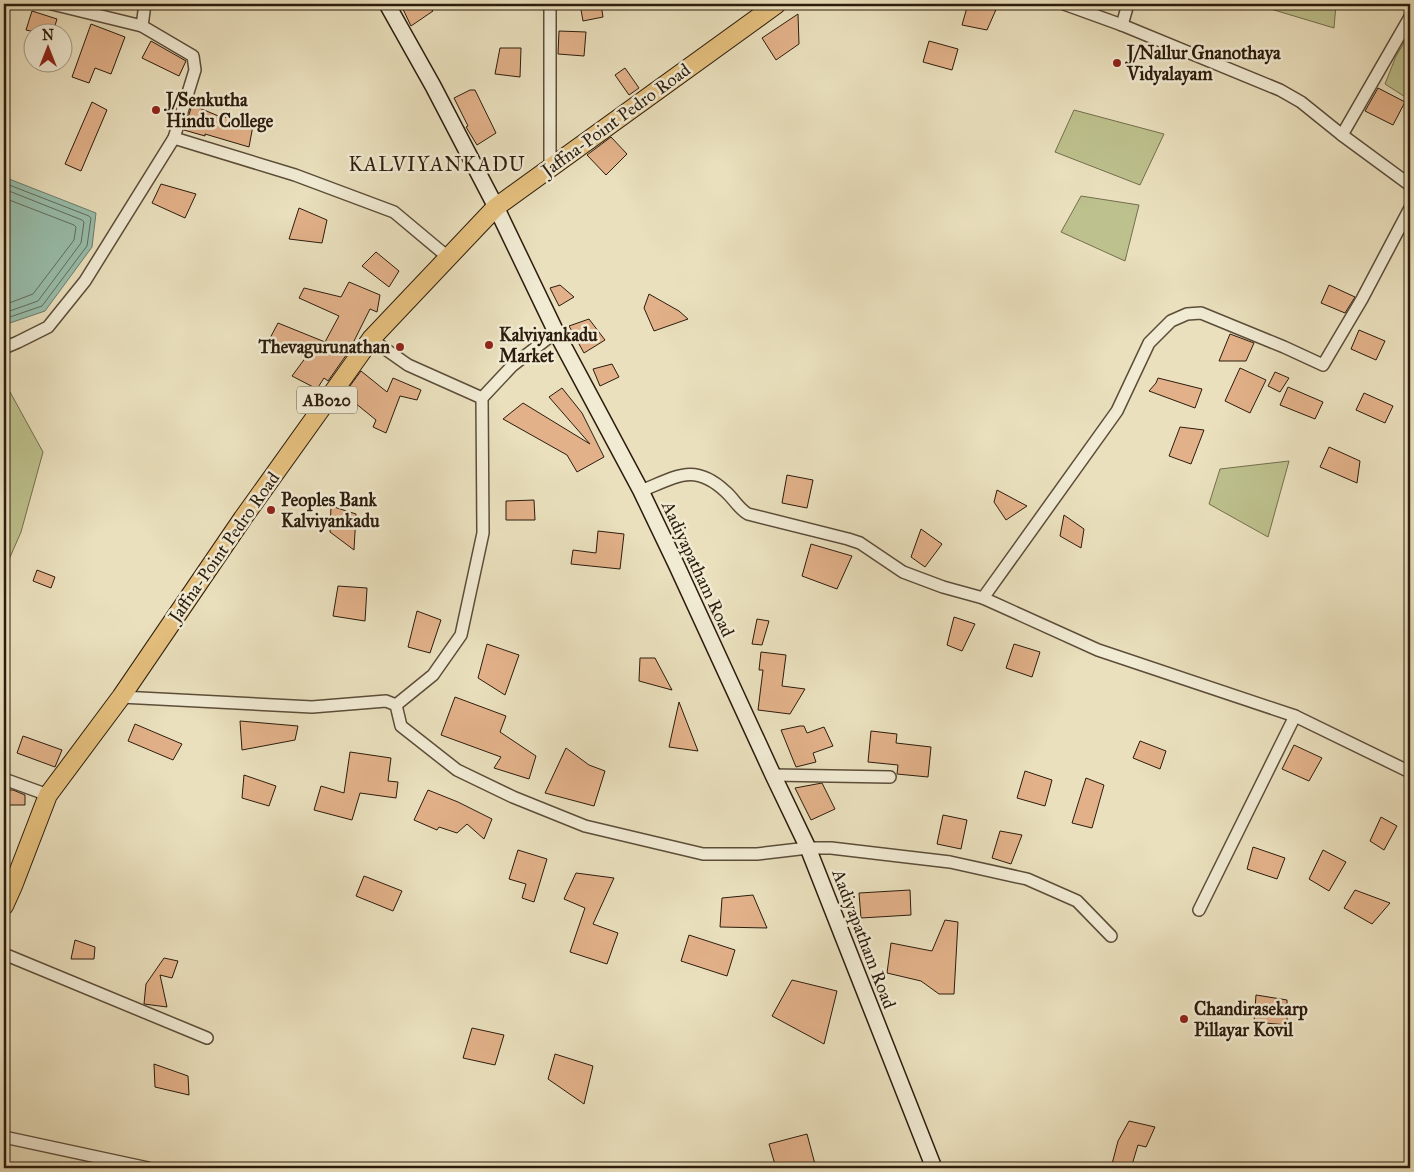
<svg xmlns="http://www.w3.org/2000/svg" width="1414" height="1172" font-family="'IM FELL Great Primer',serif">
	<style>
		.green { fill: #bdc18d; stroke: #746e4d }
		.water { fill: #98beac; stroke: #6d7d6c }
		.lines { fill: none; stroke-linecap: round; stroke-linejoin: round }
		.shore { stroke: #626d5c; stroke-width: 1 }
		.building { fill: #e2b189; stroke: #2c1c0d }
		.street-casing { stroke: #5c4d39; stroke-width: 14 }
		.secondary-casing { stroke: #2c1c0d; stroke-width: 18 }
		.primary-casing { stroke: #2c1c0d; stroke-width: 20 }
		.street { stroke: #f1ebd4; stroke-width: 11 }
		.secondary { stroke: #f1ebd4; stroke-width: 15 }
		.primary { stroke: #e5c07e; stroke-width: 18 }
		.poi-dot { fill: #8f2418; stroke: #f1ebd4; stroke-width: 2 }
		.labels { text-anchor: middle; dominant-baseline: central; stroke-width: 5; stroke-linejoin: round; paint-order: stroke }
		.shield { fill: #f1ebd4; stroke: #675a49; stroke-width: 1 }
		.shield-label { font-size: 16px; font-weight: bold; fill: #2c1c0d }
		.poi-label { font-size: 18px; font-weight: bold; fill: #2c1c0d; stroke: #f1ebd4; text-anchor: start }
		.street-label { font-size: 18px; fill: #2c1c0d; stroke: #f1ebd4 }
		.quarter-label { font-size: 20px; letter-spacing: 1px; fill: #2c1c0d; stroke: #f1ebd4 }
	</style>
	<rect width="100%" height="100%" fill="#eae0bd"/>
	<filter id="stains"><feTurbulence type="fractalNoise" baseFrequency=".004" numOctaves="4"/><feColorMatrix values="0 0 0 0 .2 0 0 0 0 .09 0 0 0 0 .02 0 0 0 .5 -.17"/></filter>
	<radialGradient id="worn" r=".72"><stop offset=".6" stop-color="#630" stop-opacity="0"/><stop offset="1" stop-color="#630" stop-opacity=".3"/></radialGradient>
	<g class="green">
		<polygon points="1254,4 1336,4 1334,28"/>
		<polygon points="1410,33 1410,100 1385,84 1396,56"/>
		<polygon points="1074,110 1164,134 1140,185 1055,152"/>
		<polygon points="1081,196 1139,205 1125,261 1061,232"/>
		<polygon points="4,381 43,452 21,532 4,571"/>
		<polygon points="1289,461 1268,537 1209,504 1220,469"/>
	</g>
	<polygon class="water" points="4,177 96,213 92,247 45,311 4,325"/>
	<g class="lines">
		<g class="shore">
			<polyline points="4,183 89,216 91,218 87,246 42,306 4,319"/>
			<polyline points="4,189 82,220 84,222 81,243 38,301 4,313"/>
			<polyline points="4,198 74,225 76,227 74,240 33,294 4,305"/>
		</g>
	</g>
	<g class="building">
		<polygon points="412,4 425,4 433,11 411,26 402,7"/>
		<polygon points="580,4 601,4 603,17 583,21"/>
		<polygon points="968,4 991,4 998,5 987,30 962,25"/>
		<polygon points="32,11 57,19 53,32 35,32 26,30"/>
		<polygon points="798,14 799,44 776,60 762,38"/>
		<polygon points="91,24 125,37 111,74 95,68 89,83 72,77"/>
		<polygon points="559,31 586,32 584,56 558,54"/>
		<polygon points="151,41 186,61 179,76 142,58"/>
		<polygon points="929,41 958,49 952,70 923,62"/>
		<polygon points="500,48 521,48 520,77 495,74"/>
		<polygon points="625,68 639,88 629,95 615,75"/>
		<polygon points="1378,88 1405,102 1393,125 1365,111"/>
		<polygon points="470,90 475,90 496,133 477,145 466,127 468,126 454,98"/>
		<polygon points="92,102 107,110 81,171 65,164"/>
		<polygon points="192,105 221,117 254,120 249,147 205,134 205,136 184,130"/>
		<polygon points="611,137 627,154 606,175 587,155"/>
		<polygon points="161,184 196,194 185,218 152,203"/>
		<polygon points="299,208 327,220 322,243 289,239"/>
		<polygon points="376,252 399,271 389,287 362,266"/>
		<polygon points="349,282 380,295 377,312 370,309 349,351 328,381 324,378 317,389 292,376 306,357 269,340 278,323 325,342 339,316 299,298 304,288 341,297"/>
		<polygon points="560,285 574,297 559,306 550,288"/>
		<polygon points="1329,285 1355,297 1345,313 1321,303"/>
		<polygon points="649,294 679,311 688,319 654,331 644,308"/>
		<polygon points="589,319 605,340 584,353 569,326"/>
		<polygon points="1359,330 1385,341 1376,360 1351,349"/>
		<polygon points="1230,334 1254,343 1246,361 1219,361"/>
		<polygon points="612,364 619,377 600,386 593,369"/>
		<polygon points="1240,368 1266,380 1250,413 1225,401"/>
		<polygon points="361,371 387,392 393,378 421,390 417,400 400,396 386,433 373,427 376,420 344,394"/>
		<polygon points="1275,372 1289,378 1280,392 1268,386"/>
		<polygon points="1158,378 1202,389 1195,408 1149,391 1156,383"/>
		<polygon points="1288,387 1323,402 1315,419 1280,405"/>
		<polygon points="562,388 582,413 604,457 577,472 567,455 503,419 523,403 590,444 549,397"/>
		<polygon points="1364,393 1393,406 1385,423 1356,410"/>
		<polygon points="1180,427 1204,430 1191,464 1169,456"/>
		<polygon points="1329,447 1360,461 1357,483 1320,467"/>
		<polygon points="787,475 813,480 807,508 782,503"/>
		<polygon points="997,490 1027,506 1006,520 994,502"/>
		<polygon points="534,500 535,520 506,520 506,501"/>
		<polygon points="331,506 356,514 354,550 330,532"/>
		<polygon points="1064,515 1084,529 1081,548 1060,536"/>
		<polygon points="921,529 942,544 925,567 911,557"/>
		<polygon points="598,531 624,534 620,569 571,564 573,550 596,553"/>
		<polygon points="811,544 852,556 837,589 802,576"/>
		<polygon points="37,570 55,577 51,588 33,581"/>
		<polygon points="338,586 367,588 365,621 333,616"/>
		<polygon points="417,611 441,620 430,653 408,647"/>
		<polygon points="954,617 975,624 962,651 947,645"/>
		<polygon points="757,619 769,621 762,645 752,644"/>
		<polygon points="487,644 519,655 505,695 478,678"/>
		<polygon points="1014,644 1040,652 1032,677 1006,668"/>
		<polygon points="761,652 786,655 782,686 805,689 790,714 758,710 763,670 759,670"/>
		<polygon points="640,658 655,658 672,690 639,681"/>
		<polygon points="455,697 506,716 500,732 536,756 529,779 494,768 501,757 441,735"/>
		<polygon points="679,702 698,751 669,747"/>
		<polygon points="240,721 298,726 295,740 242,750"/>
		<polygon points="135,724 182,744 173,760 128,741"/>
		<polygon points="800,726 804,726 807,733 824,727 833,746 813,753 816,762 796,767 781,730"/>
		<polygon points="871,731 897,734 896,743 931,747 928,777 897,774 898,765 868,762"/>
		<polygon points="23,736 62,750 55,767 17,753"/>
		<polygon points="1140,741 1166,751 1160,769 1133,758"/>
		<polygon points="1294,745 1322,758 1309,781 1282,769"/>
		<polygon points="566,748 589,765 605,771 594,806 545,793"/>
		<polygon points="350,752 391,758 388,781 398,782 396,798 360,793 352,820 314,810 321,786 344,793"/>
		<polygon points="1025,771 1052,780 1045,806 1017,798"/>
		<polygon points="244,775 276,786 269,806 242,798"/>
		<polygon points="1086,778 1104,785 1092,828 1072,823"/>
		<polygon points="822,783 835,809 811,820 795,788"/>
		<polygon points="8,790 13,790 25,795 25,805 8,805"/>
		<polygon points="428,790 458,802 492,819 484,839 467,824 457,833 439,827 437,830 414,820"/>
		<polygon points="943,815 967,820 961,849 937,844"/>
		<polygon points="1381,817 1397,826 1384,850 1370,841"/>
		<polygon points="1000,831 1022,835 1011,864 992,858"/>
		<polygon points="1253,847 1285,858 1277,879 1247,869"/>
		<polygon points="518,850 547,859 534,902 522,898 526,884 509,879"/>
		<polygon points="1323,850 1346,862 1329,891 1309,879"/>
		<polygon points="576,873 614,878 593,924 618,933 607,964 570,952 585,908 564,899"/>
		<polygon points="364,876 402,891 393,911 356,896"/>
		<polygon points="910,890 911,915 861,918 859,893"/>
		<polygon points="1355,890 1390,903 1372,924 1344,908"/>
		<polygon points="753,895 767,928 720,927 722,898"/>
		<polygon points="945,920 958,922 954,994 939,994 921,981 887,973 891,943 932,951"/>
		<polygon points="689,935 735,950 727,976 681,961"/>
		<polygon points="75,940 95,947 94,959 71,959"/>
		<polygon points="164,958 178,961 172,978 160,975 167,1007 144,1004 146,984"/>
		<polygon points="792,980 837,991 824,1044 772,1016"/>
		<polygon points="1256,995 1287,1000 1287,1025 1254,1022"/>
		<polygon points="472,1028 504,1035 495,1065 463,1058"/>
		<polygon points="555,1054 593,1066 584,1104 548,1079"/>
		<polygon points="154,1064 188,1076 189,1095 155,1087"/>
		<polygon points="1129,1121 1155,1127 1146,1147 1138,1145 1131,1168 1111,1168 1118,1141"/>
		<polygon points="807,1134 816,1168 776,1168 769,1144"/>
	</g>
	<g class="lines">
		<defs>
			<g id="street">
				<polyline points="550,4 550,168"/>
				<polyline points="1064,4 1122,25 1280,90 1301,102 1342,135 1410,185"/>
				<polyline points="1122,25 1128,4"/>
				<polyline points="142,26 145,4"/>
				<polyline points="1342,135 1410,17"/>
				<polyline points="174,138 295,175 394,212 449,258"/>
				<polyline points="371,339 408,365 482,398"/>
				<polyline points="4,348 18,342 48,327 85,281 174,138 195,70 193,56 142,26 52,4"/>
				<path d="M641,491C676,477 694,462 726,492C734,499 739,509 748,514L848,539L860,543L903,572L943,587L983,598L1098,650L1295,716L1410,772"/>
				<polyline points="983,598 1117,411 1149,343 1171,321 1187,314 1201,313 1284,347 1323,365 1362,299 1410,208"/>
				<polyline points="121,697 312,707 386,701 396,705 401,726 457,770 513,797 585,826 703,854 757,854 808,848 831,848 950,862 1027,879 1077,901 1111,936"/>
				<polyline points="396,705 433,675 461,635 483,533 482,398 512,366 556,332"/>
				<polyline points="773,775 890,777"/>
				<polyline points="4,779 48,795"/>
				<polyline points="1199,910 1295,716"/>
				<polyline points="4,954 207,1038"/>
				<polyline points="4,1137 148,1168"/>
			</g>
			<polyline id="secondary" points="387,4 433,86 496,207 556,332 641,491 676,564 773,775 808,848 934,1168"/>
			<polyline id="primary" points="4,906 13,886 48,795 121,697 243,518 371,339 496,207 777,4"/>
		</defs>
		<use href="#street" class="street-casing"/>
		<use href="#secondary" class="secondary-casing"/>
		<use href="#primary" class="primary-casing"/>
		<use href="#street" class="street"/>
		<use href="#secondary" class="secondary"/>
		<use href="#primary" class="primary"/>
	</g>
	<g class="poi-dot">
		<circle cx="1117" cy="63" r="5"/>
		<circle cx="156" cy="110" r="5"/>
		<circle cx="489" cy="345" r="5"/>
		<circle cx="400" cy="347" r="5"/>
		<circle cx="271" cy="510" r="5"/>
		<circle cx="1184" cy="1019" r="5"/>
	</g>
	<g class="labels">
		<rect class="shield" x="297" y="386.5" width="60" height="27" rx="4"/>
		<g class="shield-label">
			<text x="327" y="400">AB020</text>
		</g>
		<g class="poi-label">
			<text x="1127" y="53">J/Nallur Gnanothaya<tspan x="1127" dy="21">Vidyalayam</tspan></text>
			<text x="166" y="100">J/Senkutha<tspan x="166" dy="21">Hindu College</tspan></text>
			<text x="499" y="335">Kalviyankadu<tspan x="499" dy="21">Market</tspan></text>
			<text x="390" y="347" text-anchor="end">Thevagurunathan</text>
			<text x="281" y="500">Peoples Bank<tspan x="281" dy="21">Kalviyankadu</tspan></text>
			<text x="1194" y="1009">Chandirasekarp<tspan x="1194" dy="21">Pillayar Kovil</tspan></text>
		</g>
		<g class="street-label">
			<text transform="translate(616 120) rotate(-36)">Jaffna-Point Pedro Road</text>
			<text transform="translate(224 547) rotate(-55)">Jaffna-Point Pedro Road</text>
			<text transform="translate(698 569) rotate(65)">Aadiyapatham Road</text>
			<text transform="translate(864 939) rotate(69)">Aadiyapatham Road</text>
		</g>
		<g class="quarter-label">
			<text x="437" y="164">KALVIYANKADU</text>
		</g>
	</g>
	<rect width="1414" height="1172" fill="none" stroke="#eae0bd" stroke-width="20"/>
	<rect x="5" y="5" width="1404" height="1162" fill="none" stroke="#2c1c0d" stroke-width="2.5"/>
	<rect x="10" y="10" width="1394" height="1152" fill="none" stroke="#2c1c0d"/>
	<g transform="translate(48 48)"><circle r="24" fill="#f1ebd4" stroke="#a29884"/>
	<path d="M0-4L9 19L0 12L-9 19Z" fill="#8f2418"/>
	<text y="-8" font-size="14" font-weight="bold" text-anchor="middle" fill="#2c1c0d">N</text>
	</g>
	<rect width="100%" height="100%" filter="url(#stains)"/>
	<rect width="100%" height="100%" fill="url(#worn)"/>
</svg>
